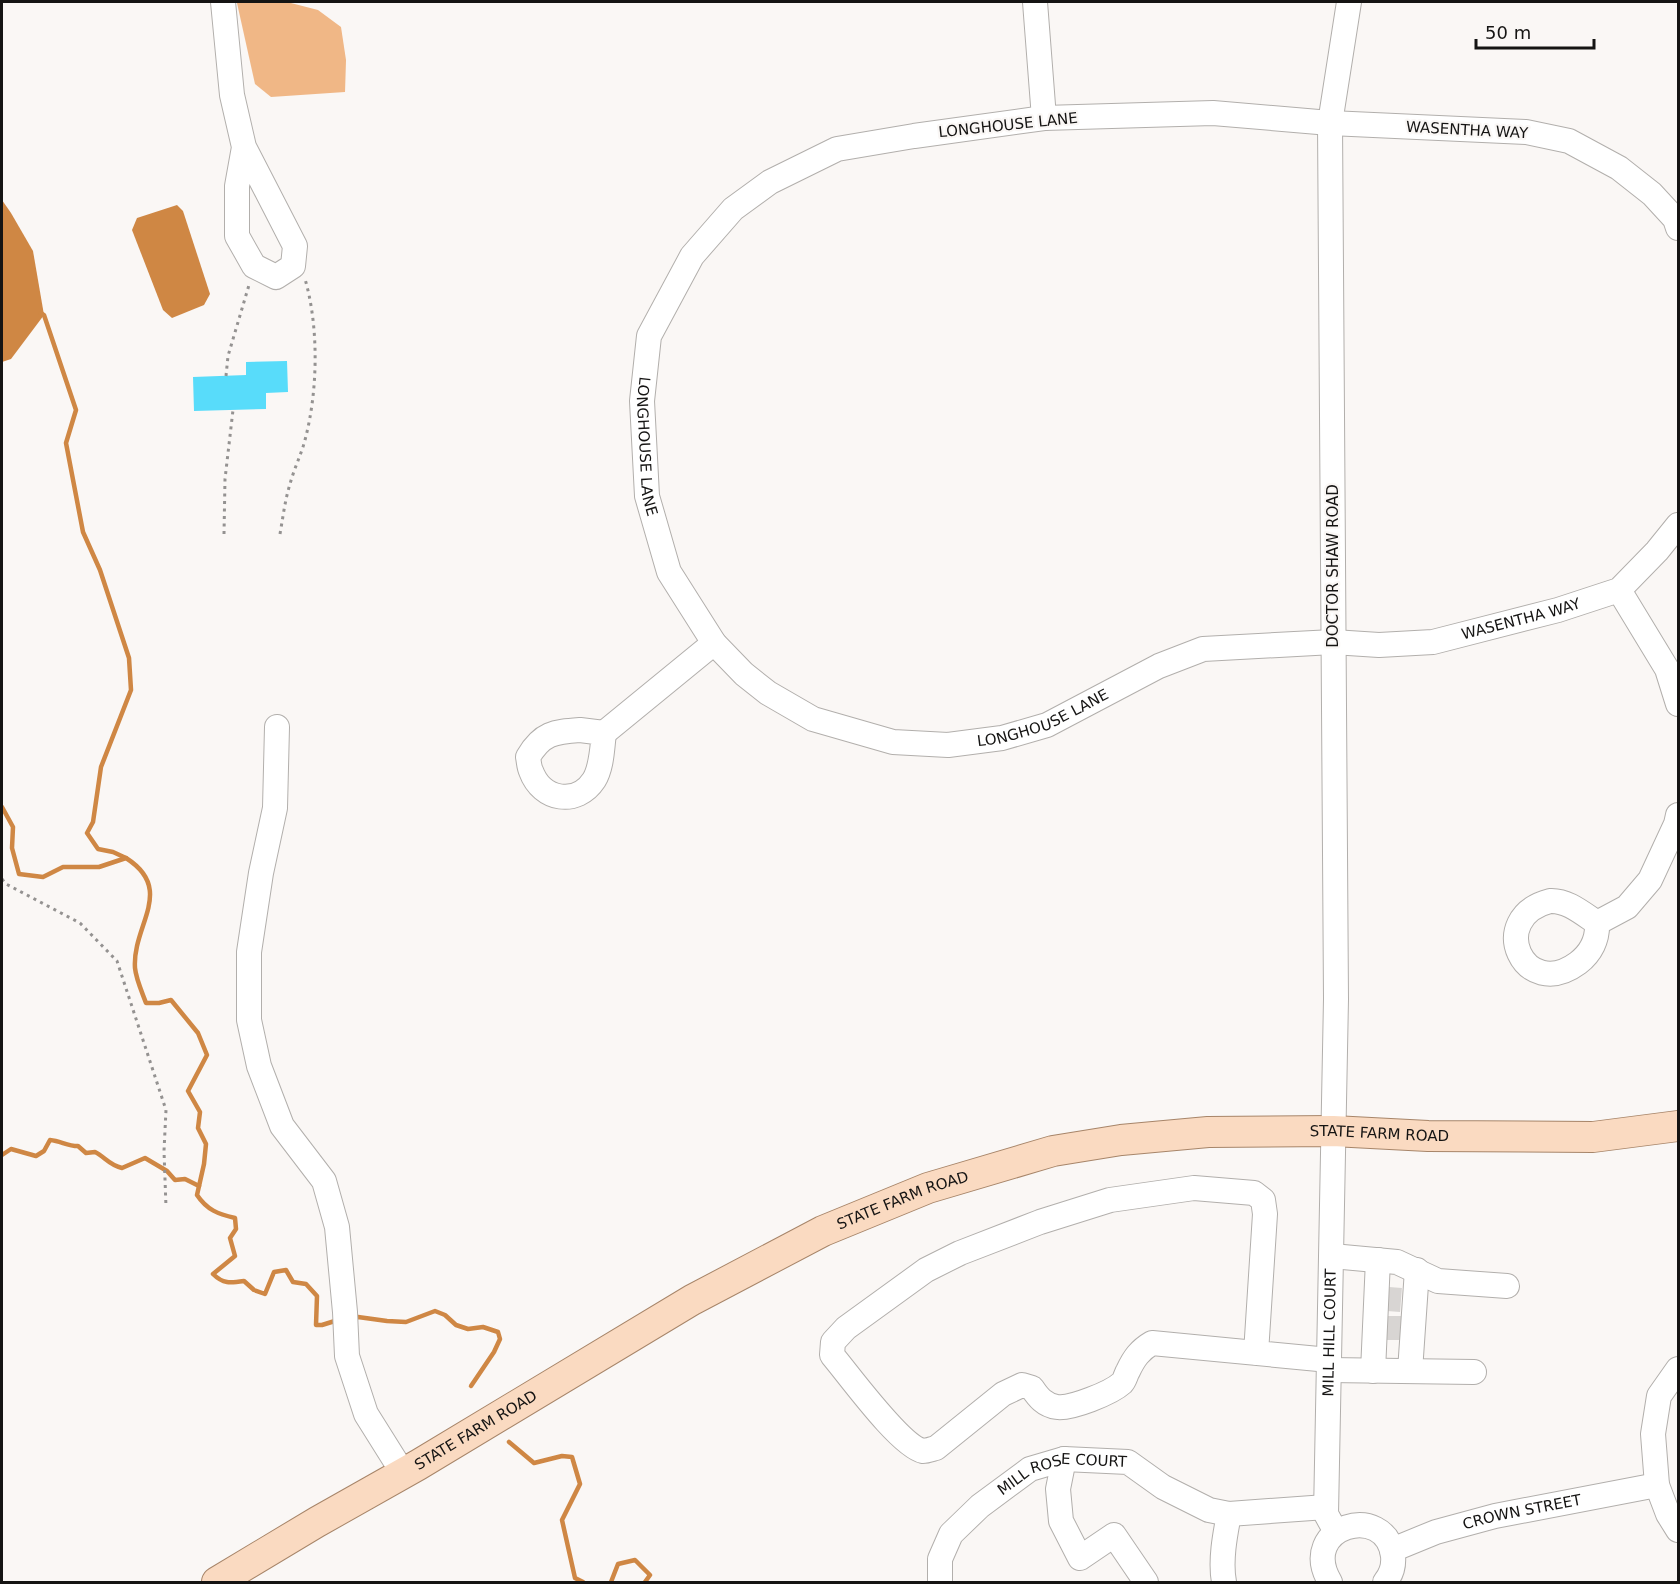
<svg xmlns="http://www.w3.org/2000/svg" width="1680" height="1584" font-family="'DejaVu Sans',sans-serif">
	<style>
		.green { fill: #f0b786 }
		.water { fill: #cf8744 }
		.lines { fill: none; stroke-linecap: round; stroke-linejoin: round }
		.stream { stroke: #cf8744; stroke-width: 4.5 }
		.building { fill: #58dcfa }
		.minor-tunnel { stroke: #d8d5d3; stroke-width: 24; stroke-dasharray: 24 12; stroke-linecap: butt }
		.minor-casing { stroke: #b2afac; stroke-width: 26 }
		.major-casing { stroke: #a78569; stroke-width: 32 }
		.path { stroke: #949291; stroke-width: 3; stroke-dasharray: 3 4.5; stroke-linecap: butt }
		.minor { stroke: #fff; stroke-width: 24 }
		.major { stroke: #fadac1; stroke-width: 30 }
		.labels { text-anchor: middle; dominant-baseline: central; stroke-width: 4.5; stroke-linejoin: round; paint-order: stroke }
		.street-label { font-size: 15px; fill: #151413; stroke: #faf7f5 }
	</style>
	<rect width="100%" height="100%" fill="#faf7f5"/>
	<polygon class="green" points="248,2 287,2 318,10 341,27 346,60 345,92 271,97 255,84 237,3"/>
	<g class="water">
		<polygon points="2,200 11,213 33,251 44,315 11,359 2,362"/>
		<polygon points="177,205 183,211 210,294 204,305 172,318 163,310 132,230 137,218"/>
	</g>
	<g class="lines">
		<g class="stream">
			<polyline points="41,313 44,315 76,410 66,443 83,532 100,570 129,658 131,690 101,767 93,822 87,833 98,849 113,852 126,858"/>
			<path d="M2,807L13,827L12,848L19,874L43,877L63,867H99L126,858C176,890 132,925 135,968C136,979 142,992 146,1003H159L171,1000L198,1033L207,1055L188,1091L200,1112L198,1128L206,1144L204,1164L197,1195C207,1210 218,1214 235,1218L236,1229L230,1238L235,1256L213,1274C223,1284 230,1283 244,1281L254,1290L265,1294L274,1272L286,1270L293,1282L306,1284L317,1296L316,1325H322L338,1320"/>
			<path d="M2,1155L11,1149L36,1156L44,1151L50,1140C61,1141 67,1146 78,1146L86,1153L95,1152C105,1157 109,1165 122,1168L145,1158L167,1171L175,1180L185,1179L199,1186"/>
			<polyline points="352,1318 358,1317 387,1321 406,1322 435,1311 445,1315 456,1325 468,1329 483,1327 498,1332 500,1339 494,1352 471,1386"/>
			<polyline points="509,1442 534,1463 562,1456 572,1457 580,1484 562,1520 575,1578 583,1582"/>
			<polyline points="611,1582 618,1564 635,1560 650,1575 645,1582"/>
		</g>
	</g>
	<polygon class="building" points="287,361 288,392 266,393 266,409 194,411 193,377 246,375 246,362"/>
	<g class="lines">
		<g class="minor-tunnel">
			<polyline points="1388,1299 1401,1300"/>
			<polyline points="1387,1328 1401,1328"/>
		</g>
		<defs>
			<g id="minor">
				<polyline points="223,2 232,95 244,147 295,246 293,266 276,277 254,266 237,236 237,186 244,147"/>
				<polyline points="1035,2 1044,118"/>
				<path id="s1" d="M1678,228L1675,219L1652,194L1619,168L1569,141L1526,132L1330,123L1213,113L1044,118L914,136L837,149L770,182L733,209L692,256L649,336L642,401L647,496L669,572L714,643L744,674L768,693L813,719L893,742L948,745L1002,738L1047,725L1159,666L1203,649L1333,642L1379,645L1433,642L1558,610L1619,590L1657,551L1678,525"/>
				<polyline points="1619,590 1667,669 1678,704"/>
				<polyline points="277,727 275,808 261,873 249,952 249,1020 259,1066 282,1126 324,1181 337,1227 345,1312 347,1356 366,1414 403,1473"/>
				<path d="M580,730L604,733C602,748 602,767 594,780C577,806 542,801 531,771C529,767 529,762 528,757C542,733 554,732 580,730Z"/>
				<polyline points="604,733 714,643"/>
				<path d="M1550,901C1567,900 1582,913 1597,923C1598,939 1591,953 1578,963C1524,1003 1485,918 1550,901Z"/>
				<polyline points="1597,923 1627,907 1650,880 1676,824 1678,815"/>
				<polyline points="1332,1256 1397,1262 1438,1281 1507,1286"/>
				<path d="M1256,1353L1265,1214L1263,1200L1254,1193L1194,1188L1110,1200L1040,1222L960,1253L926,1270L846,1328L833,1342L832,1355C849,1375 900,1446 923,1451C927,1451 932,1449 936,1448L1003,1394L1022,1385L1032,1388C1038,1397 1044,1405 1057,1407C1071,1409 1111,1393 1122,1383C1125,1380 1126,1374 1128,1371C1134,1358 1140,1350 1152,1343L1329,1360"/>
				<polyline points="1678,1369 1659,1396 1653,1434 1657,1485 1668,1514 1678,1530"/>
				<polyline points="1329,1370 1474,1372"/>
				<polyline points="1373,1371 1378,1260"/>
				<polyline points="1410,1371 1417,1270"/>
				<polyline points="1064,1459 1058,1489 1061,1521 1080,1558 1114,1535 1146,1582"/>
				<path id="s2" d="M1336,1532L1326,1514L1336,999L1330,123L1349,2"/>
				<path id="s3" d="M1392,1550L1436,1532L1495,1516L1657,1485"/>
				<path id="s4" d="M940,1582V1559L951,1534L980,1506L1030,1469L1064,1459L1128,1462L1163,1487L1209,1510L1229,1514L1326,1507"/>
				<path d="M1224,1582C1220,1561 1225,1535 1229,1514"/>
				<path d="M1330,1582C1297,1526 1386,1501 1393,1556C1394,1566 1391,1575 1385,1582"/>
			</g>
			<g id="major">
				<path id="s5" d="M217,1582L317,1522L418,1465L692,1300L823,1231L928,1188L1053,1151L1121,1140L1208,1132L1333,1131L1428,1136L1593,1137L1678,1126"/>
			</g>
		</defs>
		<use href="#minor" class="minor-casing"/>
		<use href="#major" class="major-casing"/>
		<g class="path">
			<polyline points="226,376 228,356 249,285"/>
			<polyline points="224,534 225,479 233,410"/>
			<path d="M280,534C283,517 285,500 290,484C294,469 301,455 305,440C318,391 319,327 305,279"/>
			<polyline points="2,879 6,884 80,923 117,961 166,1110 164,1151 166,1207"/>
		</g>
		<use href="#minor" class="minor"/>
		<use href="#major" class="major"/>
	</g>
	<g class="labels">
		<g class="street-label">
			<text transform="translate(1008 125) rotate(-6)">LONGHOUSE LANE</text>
			<text transform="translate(1467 130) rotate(3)">WASENTHA WAY</text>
			<text stroke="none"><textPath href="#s1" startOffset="1263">LONGHOUSE LANE</textPath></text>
			<text transform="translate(1333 566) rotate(-90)">DOCTOR SHAW ROAD</text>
			<text stroke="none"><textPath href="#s1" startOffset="2336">WASENTHA WAY</textPath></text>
			<text stroke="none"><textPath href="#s1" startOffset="1839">LONGHOUSE LANE</textPath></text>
			<text stroke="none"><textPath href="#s5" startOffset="1272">STATE FARM ROAD</textPath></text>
			<text stroke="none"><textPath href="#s5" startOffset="786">STATE FARM ROAD</textPath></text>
			<text stroke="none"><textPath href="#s2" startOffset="202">MILL HILL COURT</textPath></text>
			<text stroke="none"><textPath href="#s5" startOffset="300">STATE FARM ROAD</textPath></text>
			<text stroke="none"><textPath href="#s4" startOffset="183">MILL ROSE COURT</textPath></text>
			<text stroke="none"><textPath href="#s3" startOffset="136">CROWN STREET</textPath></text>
		</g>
	</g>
	<rect width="1680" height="1584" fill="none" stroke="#151413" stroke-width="6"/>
	<path d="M1476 39v9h118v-9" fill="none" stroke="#151413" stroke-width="3"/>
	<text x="1485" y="39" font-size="18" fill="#151413" stroke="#faf7f5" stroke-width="4.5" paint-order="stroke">50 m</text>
</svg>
